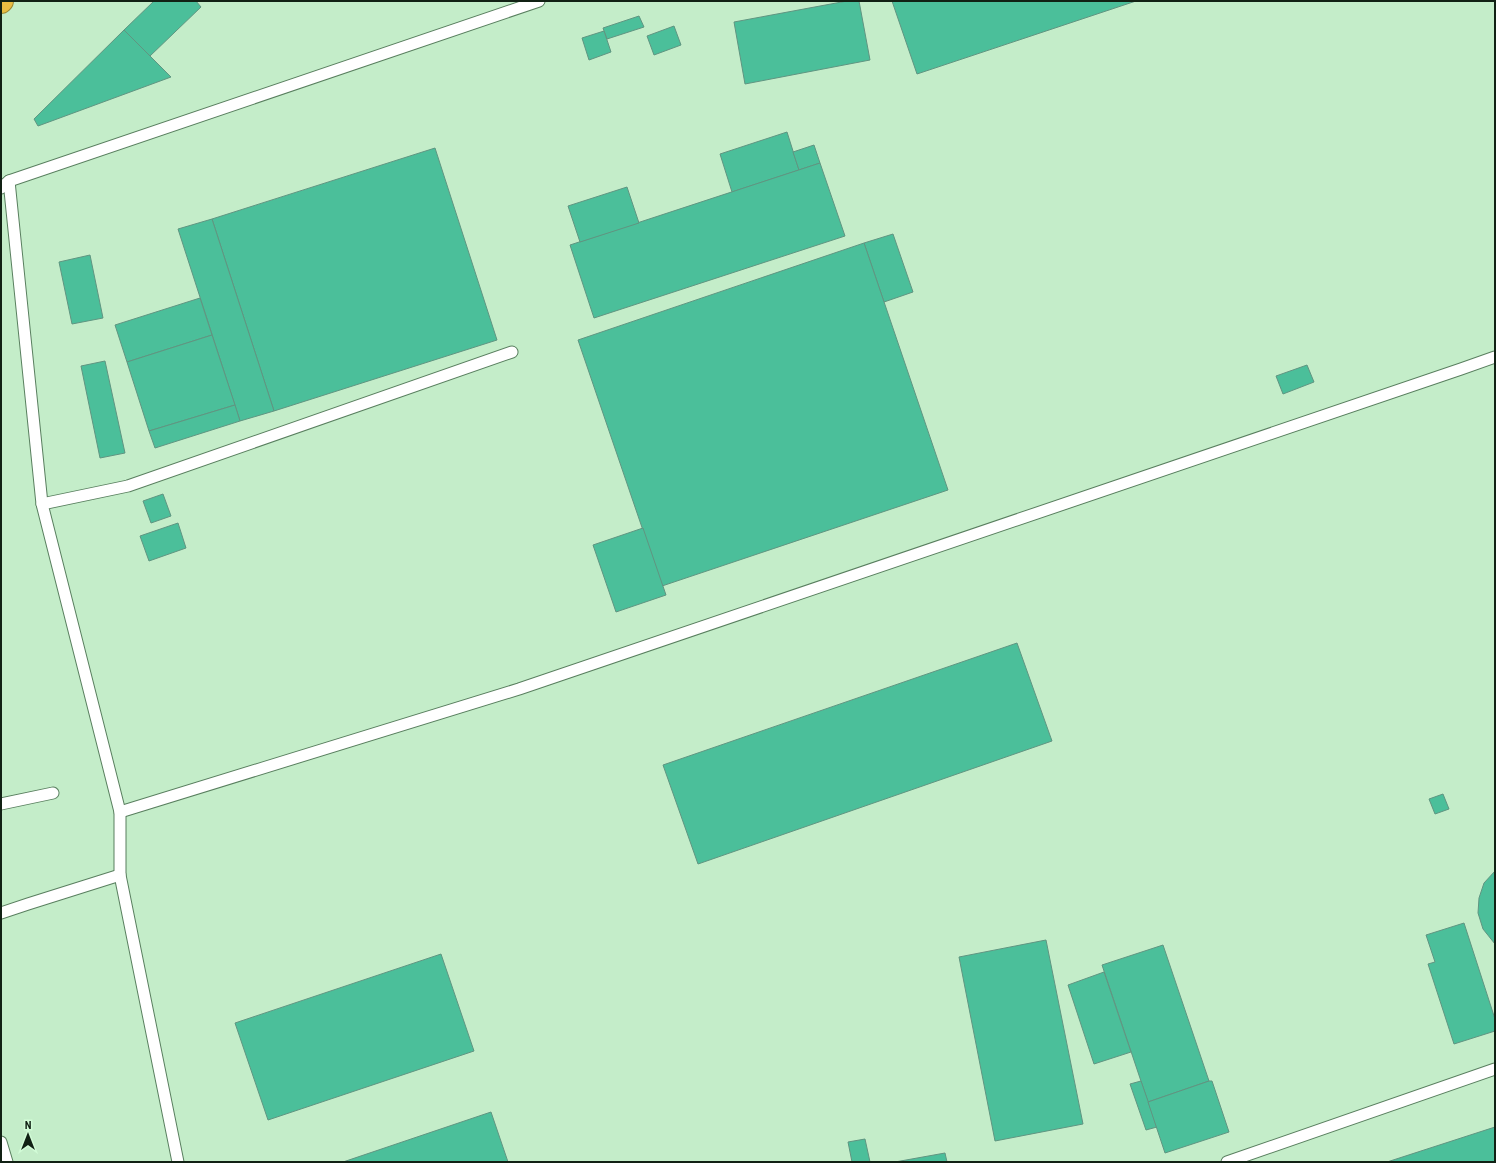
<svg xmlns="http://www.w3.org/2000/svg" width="1496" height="1163" font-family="'Roboto Condensed',sans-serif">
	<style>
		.building { fill: #4bbf9a; stroke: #609581 }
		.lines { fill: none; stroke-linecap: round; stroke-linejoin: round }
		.lane-casing { stroke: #597f5f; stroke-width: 13 }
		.highway-casing { stroke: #9d8632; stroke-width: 24 }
		.lane { stroke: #fff; stroke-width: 11 }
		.highway { stroke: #e8bc42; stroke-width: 22 }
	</style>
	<rect width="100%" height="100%" fill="#c4edc9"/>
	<g class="building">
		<polygon points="154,1 196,1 201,7 150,56 124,30"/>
		<polygon points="847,1 859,1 870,60 745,84 734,22"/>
		<polygon points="892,1 1136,1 917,74"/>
		<polygon points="639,16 644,27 607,39 603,28"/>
		<polygon points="674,26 681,45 654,55 647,36"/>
		<polygon points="124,30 171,77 38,126 34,119"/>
		<polygon points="604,31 611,52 589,60 582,38"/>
		<polygon points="787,132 799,170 732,192 720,154"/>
		<polygon points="814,145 820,163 799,170 793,152"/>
		<polygon points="435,148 497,340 274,411 212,219"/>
		<polygon points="820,163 845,236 594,318 570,245"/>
		<polygon points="627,187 639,223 580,242 568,206"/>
		<polygon points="212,219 274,411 240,421 178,229"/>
		<polygon points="893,234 913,292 884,302 864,243"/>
		<polygon points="864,243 948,490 662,586 578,340"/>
		<polygon points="90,255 103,318 72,324 59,262"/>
		<polygon points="200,298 212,335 127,362 115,325"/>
		<polygon points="212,335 235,405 149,431 127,362"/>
		<polygon points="105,361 125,453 100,458 81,366"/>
		<polygon points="1307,365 1314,382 1283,394 1276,376"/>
		<polygon points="235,405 240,421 155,448 149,431"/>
		<polygon points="163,494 171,516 151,523 143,501"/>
		<polygon points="178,523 186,548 149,561 140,536"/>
		<polygon points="643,528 666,595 616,612 593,545"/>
		<polygon points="1017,643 1052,741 698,864 663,765"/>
		<polygon points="1443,794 1449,809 1435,814 1429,799"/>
		<polygon points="1495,871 1495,944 1483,929 1478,913 1479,898 1484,883"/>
		<polygon points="1464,923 1495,1019 1495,1031 1454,1044 1428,964 1435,962 1426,935"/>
		<polygon points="1046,940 1083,1124 995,1141 959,957"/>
		<polygon points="1163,945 1209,1081 1148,1102 1102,965"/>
		<polygon points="441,954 474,1051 268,1120 235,1023"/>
		<polygon points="1104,972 1131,1052 1094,1064 1068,985"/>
		<polygon points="1141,1081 1157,1127 1146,1130 1130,1084"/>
		<polygon points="1209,1081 1212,1081 1229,1132 1165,1153 1148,1102"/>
		<polygon points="491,1112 508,1162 343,1162"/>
		<polygon points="1495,1127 1495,1162 1387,1162"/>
		<polygon points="865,1139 870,1162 852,1162 848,1142"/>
		<polygon points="945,1153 947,1162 895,1162"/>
	</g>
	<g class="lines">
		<defs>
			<g id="lane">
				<polyline points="9,181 42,504 120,812 120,875 178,1162"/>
				<polyline points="1,188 9,181 539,1"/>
				<polyline points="42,504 128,486 512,352"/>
				<polyline points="1,804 53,793"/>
				<polyline points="120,812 519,689 1461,369 1495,357"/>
				<polyline points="1,913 28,904 120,875"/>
				<polyline points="1,1142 7,1162"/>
				<polyline points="1227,1162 1495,1069"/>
			</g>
			<polyline id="highway" points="1,2 2,1"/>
		</defs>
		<use href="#lane" class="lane-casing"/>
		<use href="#highway" class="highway-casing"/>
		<use href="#lane" class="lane"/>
		<use href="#highway" class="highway"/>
	</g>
	<rect width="1496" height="1163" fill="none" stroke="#112114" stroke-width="4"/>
	<g transform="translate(28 1135)" stroke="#d1fbd6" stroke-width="3" paint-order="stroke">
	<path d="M0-3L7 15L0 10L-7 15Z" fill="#112114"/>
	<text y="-6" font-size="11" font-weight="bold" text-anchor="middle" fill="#112114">N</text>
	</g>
</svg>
